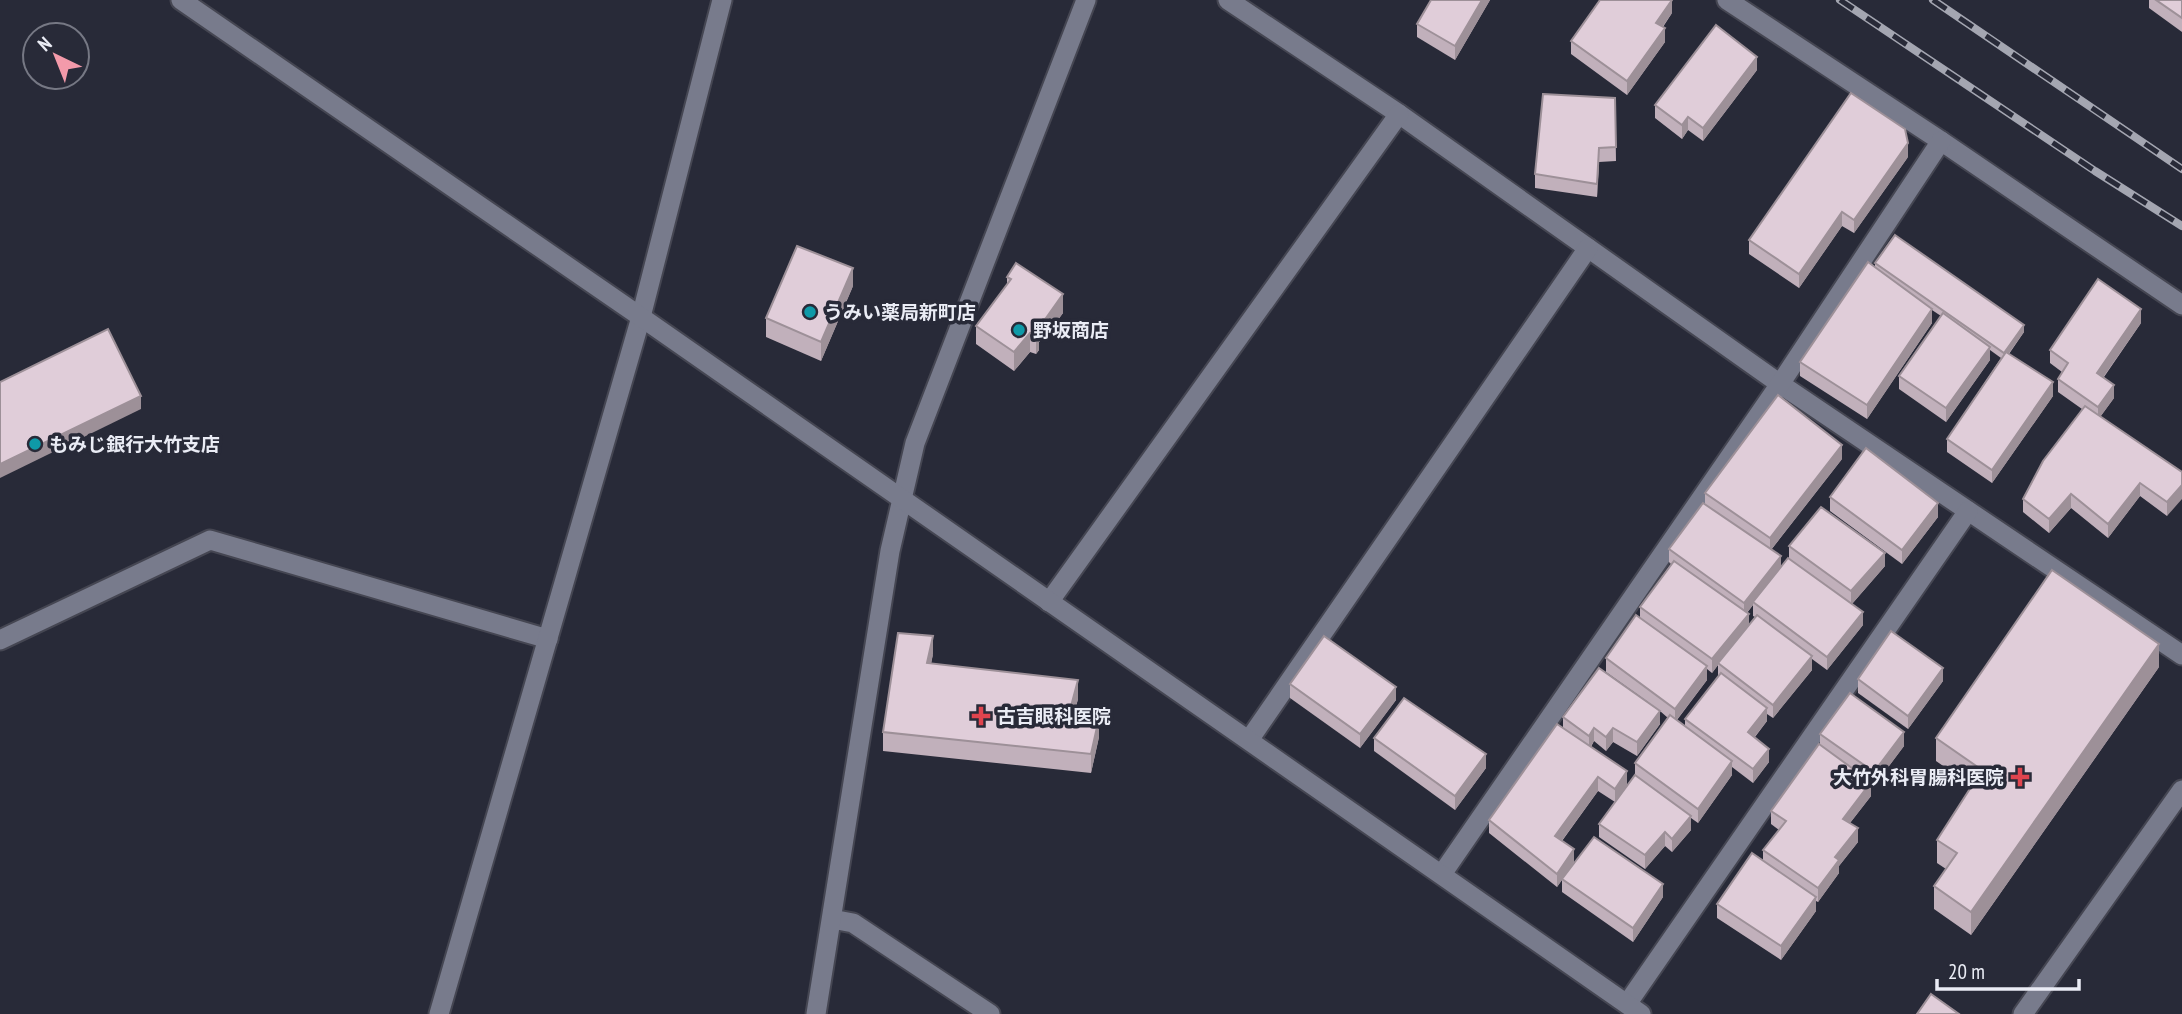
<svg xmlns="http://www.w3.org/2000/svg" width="2182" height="1014" font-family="'PT Sans Narrow','Noto Sans JP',sans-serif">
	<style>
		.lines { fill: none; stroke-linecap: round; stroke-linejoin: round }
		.minor-casing { stroke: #454652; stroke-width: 23 }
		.tertiary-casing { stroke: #454652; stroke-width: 23 }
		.minor { stroke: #787b8c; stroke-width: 19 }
		.tertiary { stroke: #787b8c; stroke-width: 19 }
		.rail-casing { stroke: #a4a6b1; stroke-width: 8 }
		.rail { stroke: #282a38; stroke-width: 5; stroke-dasharray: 16; stroke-linecap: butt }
		.wall { fill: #c1b0bb; fill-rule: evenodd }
		.shaded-wall { fill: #9d9098 }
		.building { fill: #e0cdd9; stroke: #9d9098; stroke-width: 2 }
		.culture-dot { fill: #0f9aa8; stroke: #282a38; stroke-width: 2.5 }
		.health-dot { fill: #e0444e; stroke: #282a38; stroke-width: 2.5 }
		.labels { text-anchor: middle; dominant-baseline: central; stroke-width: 7; stroke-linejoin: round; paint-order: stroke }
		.poi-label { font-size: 19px; font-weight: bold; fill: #eaecf5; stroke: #282a38; text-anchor: start }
	</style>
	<rect width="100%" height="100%" fill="#282a38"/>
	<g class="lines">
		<defs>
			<g id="minor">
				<polyline points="1228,0 1399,114 1780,384 2182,655"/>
				<polyline points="1727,0 1941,141 2182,305"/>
				<polyline points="1049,602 1399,114"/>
				<polyline points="0,640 210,540 548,639"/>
				<polyline points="1249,740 1588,248"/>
				<polyline points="1442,874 1780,384 1941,141"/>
				<polyline points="832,919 853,923 990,1014"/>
				<polyline points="1627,1004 1968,511"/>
				<polyline points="439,1014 641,317 722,0"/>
				<polyline points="816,1014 890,551 915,443 1086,0"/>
			</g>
			<g id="tertiary">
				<polyline points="181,0 641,317 1641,1014"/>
				<polyline points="2023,1014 2182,790"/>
			</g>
		</defs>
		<use href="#minor" class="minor-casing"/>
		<use href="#tertiary" class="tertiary-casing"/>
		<use href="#minor" class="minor"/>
		<use href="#tertiary" class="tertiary"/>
		<defs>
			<g id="rail">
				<polyline points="1840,0 2095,171 2182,226"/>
				<polyline points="1933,0 2182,169"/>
			</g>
		</defs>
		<use href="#rail" class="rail-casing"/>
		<use href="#rail" class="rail"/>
	</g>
	<g class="wall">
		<polygon points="1431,0 1490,0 1455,60 1417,37 1417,24"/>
		<polygon points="2149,0 2182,0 2182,32 2149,8"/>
		<polygon points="1672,13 1663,27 1665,42 1627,95 1571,54 1571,41"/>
		<polygon points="1757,70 1703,141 1688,130 1682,139 1655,118 1655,105"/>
		<polygon points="1615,98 1616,161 1599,162 1597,197 1535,188 1535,174"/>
		<polygon points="1908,157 1854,233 1842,226 1799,288 1749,254 1749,240"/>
		<polygon points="1875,263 2024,332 2009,354 2053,396 1992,483 1947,452 1947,439 2001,358 1990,350 1990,360 1946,422 1899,389 1899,376 1941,316 1932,310 1932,323 1867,419 1800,376 1800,362 1875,268"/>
		<polygon points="1007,277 1063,313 1046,336 1039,342 1039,350 1036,354 1030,352 1014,371 976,344 976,326 1007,285"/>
		<polygon points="853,286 821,361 766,337 766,318"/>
		<polygon points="2141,323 2104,377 2114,398 2100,417 2182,472 2167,516 2140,496 2108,538 2071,508 2049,533 2023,512 2023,499 2082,409 2058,392 2058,379 2062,372 2050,363 2050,350"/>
		<path d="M1842,459L1771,550L1781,567L1789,558V546L1885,566L1852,604L1863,625L1827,670L1812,659V670L1773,718L1767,714V721L1755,737L1769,762L1753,783L1732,767V775L1698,823L1691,818V830L1672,852L1665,846L1645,869L1599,837V824L1615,802L1598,791L1562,841L1574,862L1663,897L1633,942L1562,892V880L1557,887L1489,833V820L1563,728V717L1648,702L1606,672V658L1640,618V607L1672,565L1669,562V549L1705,505V493ZM1753,605V616L1755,617L1749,625L1747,613ZM1718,665V677L1685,719V726L1677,720L1707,680V669L1712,673ZM1660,711L1668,718L1635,763V775L1627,785L1591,747L1594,741L1606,751L1613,742L1637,756L1660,724Z"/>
		<polygon points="1830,497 1938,517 1902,564 1830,511"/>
		<polygon points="933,654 931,664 1078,699 1074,714 1099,737 1091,773 883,751 883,732"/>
		<polygon points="2159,667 1971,935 1934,909 1934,886 1946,869 1937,863 1937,840 1972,786 1936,761 1936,738"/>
		<polygon points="1858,679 1943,681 1908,729 1858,693"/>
		<polygon points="1290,684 1396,700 1360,748 1290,698"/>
		<polygon points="1820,734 1904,746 1874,786 1871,784 1871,796 1850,823 1858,842 1839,866 1839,873 1818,902 1816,901 1816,911 1781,960 1717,918 1717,904 1763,861 1763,850 1779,830 1771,824 1771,811 1820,745"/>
		<polygon points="1374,738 1486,768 1455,810 1374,751"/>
	</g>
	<g class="shaded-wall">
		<polygon points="1482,0 1490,0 1455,60 1455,46"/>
		<polygon points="1672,0 1672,13 1656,36 1656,23"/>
		<polygon points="1665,28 1665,42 1627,95 1627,81"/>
		<polygon points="1757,57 1757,70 1703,141 1703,128"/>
		<polygon points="1688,117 1688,130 1682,139 1682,125"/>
		<polygon points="1908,143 1908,157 1854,233 1854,220"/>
		<polygon points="1599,148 1599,162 1597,197 1597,184"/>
		<polygon points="1842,212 1842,226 1799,288 1799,274"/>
		<polygon points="853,268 853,286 821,361 821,342"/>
		<polygon points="1063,294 1063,313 1046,336 1039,342 1039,350 1036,354 1036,336 1034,328"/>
		<polygon points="1932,309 1932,323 1867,419 1867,405"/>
		<polygon points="2141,309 2141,323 2097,386 2097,373"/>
		<polygon points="2024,325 2024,332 2004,360 2004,353"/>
		<polygon points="1030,333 1030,352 1014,371 1014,352"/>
		<polygon points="1990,347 1990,360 1946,422 1946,408"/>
		<polygon points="2053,382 2053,396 1992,483 1992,470"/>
		<polygon points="2114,385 2114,398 2098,420 2098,407"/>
		<polygon points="141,396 141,409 0,478 0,464"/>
		<polygon points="1842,445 1842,459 1770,551 1770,538"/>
		<polygon points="2140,483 2140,496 2108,538 2108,524"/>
		<polygon points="2182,485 2182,499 2167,516 2167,502"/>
		<polygon points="2071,494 2071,508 2049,533 2049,519"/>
		<polygon points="1938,503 1938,517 1902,564 1902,550"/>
		<polygon points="1885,553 1885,566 1851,605 1851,591"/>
		<polygon points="1781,556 1781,570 1753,602 1753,605 1744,616 1744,603"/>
		<polygon points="1863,612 1863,625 1827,670 1827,657"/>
		<polygon points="1749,614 1749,628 1718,663 1718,665 1712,673 1712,659"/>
		<polygon points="933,636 933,654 927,682 927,663"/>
		<polygon points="2159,644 2159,667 1971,935 1971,912"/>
		<polygon points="1812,656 1812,670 1773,718 1773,705"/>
		<polygon points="1707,666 1707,680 1675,722 1675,709"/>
		<polygon points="1943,668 1943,681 1908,729 1908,716"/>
		<polygon points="1078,680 1078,699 1069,732 1069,714"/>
		<polygon points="1396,687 1396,700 1360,748 1360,734"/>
		<polygon points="1767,708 1767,721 1748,745 1748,732"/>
		<polygon points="1660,711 1660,724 1637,756 1637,742"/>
		<polygon points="1099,718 1099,737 1091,773 1091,754"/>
		<polygon points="1594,728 1594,741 1589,749 1589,736"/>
		<polygon points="1613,728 1613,742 1606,751 1606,737"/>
		<polygon points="1904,732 1904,746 1874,786 1874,772"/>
		<polygon points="1769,749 1769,762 1753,783 1753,769"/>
		<polygon points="1486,754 1486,768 1455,810 1455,796"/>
		<polygon points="1732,761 1732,775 1698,823 1698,809"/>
		<polygon points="1627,771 1627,785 1615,803 1615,789"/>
		<polygon points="1598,777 1598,791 1555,850 1555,836"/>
		<polygon points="1871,782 1871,796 1843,832 1843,819"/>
		<polygon points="1691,816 1691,830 1672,852 1672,839"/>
		<polygon points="1858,828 1858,842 1839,866 1839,873 1818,902 1818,888 1835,857"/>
		<polygon points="1665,832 1665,846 1645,869 1645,855"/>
		<polygon points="1574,849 1574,862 1557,887 1557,874"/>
		<polygon points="1663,884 1663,897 1633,942 1633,928"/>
		<polygon points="1816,897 1816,911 1781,960 1781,946"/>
	</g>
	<g class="building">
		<polygon points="1431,0 1482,0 1455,46 1417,24"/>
		<polygon points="1600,0 1672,0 1656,23 1665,28 1627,81 1571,41"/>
		<polygon points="2156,0 2182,0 2182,18"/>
		<polygon points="1716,25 1757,57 1703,128 1688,117 1682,125 1655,105"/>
		<polygon points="1851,93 1905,129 1908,143 1854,220 1842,212 1799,274 1749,240"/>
		<polygon points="1543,94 1615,98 1616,147 1599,148 1597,184 1535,174"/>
		<polygon points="1895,235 2024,325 2004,353 1875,263"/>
		<polygon points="797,246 853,268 821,342 766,318"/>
		<polygon points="1868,262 1932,309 1867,405 1800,362"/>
		<polygon points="1016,263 1063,294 1046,318 1034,328 1039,332 1036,336 1030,333 1014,352 976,326 1011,279 1007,277"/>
		<polygon points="2098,279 2141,309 2097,373 2114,385 2098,407 2058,379 2068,363 2050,350"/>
		<polygon points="1943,313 1990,347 1946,408 1899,376"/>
		<polygon points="108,329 141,396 0,464 0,382"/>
		<polygon points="2006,352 2053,382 1992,470 1947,439"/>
		<polygon points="1778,395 1842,445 1770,538 1705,493"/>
		<polygon points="2085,406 2182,472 2182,485 2167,502 2140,483 2108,524 2071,494 2049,519 2023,499 2043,461"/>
		<polygon points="1866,448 1938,503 1902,550 1830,497"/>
		<polygon points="1703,503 1781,556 1744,603 1669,549"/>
		<polygon points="1821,507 1885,553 1851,591 1789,546"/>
		<polygon points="1788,558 1863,612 1827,657 1753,602"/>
		<polygon points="1674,561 1749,614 1712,659 1640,607"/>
		<polygon points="2052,570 2159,644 1971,912 1934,886 1957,853 1937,840 1982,770 1936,738"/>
		<polygon points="1636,615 1707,666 1675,709 1606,658"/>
		<polygon points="1757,615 1812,656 1773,705 1718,663"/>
		<polygon points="1891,631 1943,668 1908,716 1858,679"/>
		<polygon points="898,633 933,636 927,663 1078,680 1069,714 1099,718 1091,754 883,732"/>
		<polygon points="1324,636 1396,687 1360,734 1290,684"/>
		<polygon points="1599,668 1660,711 1637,742 1613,728 1606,737 1594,728 1589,736 1563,717"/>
		<polygon points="1721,673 1767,708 1748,732 1769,749 1753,769 1685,719"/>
		<polygon points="1850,693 1904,732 1874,772 1820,734"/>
		<polygon points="1404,698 1486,754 1455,796 1374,738"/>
		<polygon points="1670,715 1732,761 1698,809 1635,763"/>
		<polygon points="1557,724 1627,771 1615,789 1598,777 1555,836 1574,849 1557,874 1489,820"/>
		<polygon points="1819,744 1871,782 1843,819 1858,828 1835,857 1839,860 1818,888 1763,850 1786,821 1771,811"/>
		<polygon points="1635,775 1691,816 1672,839 1665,832 1645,855 1599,824"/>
		<polygon points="1594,837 1663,884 1633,928 1562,879"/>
		<polygon points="1752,853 1816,897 1781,946 1717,904"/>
		<polygon points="1931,994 1959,1014 1917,1014"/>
	</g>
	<g class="culture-dot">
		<circle cx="810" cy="312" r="7"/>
		<circle cx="1019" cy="330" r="7"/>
		<circle cx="35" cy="444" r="7"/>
	</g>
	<g class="health-dot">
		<path d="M977.5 705.5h7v7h7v7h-7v7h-7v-7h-7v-7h7z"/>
		<path d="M2016.5 766.5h7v7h7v7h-7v7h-7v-7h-7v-7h7z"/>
	</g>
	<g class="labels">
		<g class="poi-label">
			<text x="824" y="312">うみい薬局新町店</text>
			<text x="1033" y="330">野坂商店</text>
			<text x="49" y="444">もみじ銀行大竹支店</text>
			<text x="997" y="716">古吉眼科医院</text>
			<text x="2004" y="777" text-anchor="end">大竹外科胃腸科医院</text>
		</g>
	</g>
	<g transform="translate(56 56) rotate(317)"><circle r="33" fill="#282a38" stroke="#767884" stroke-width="2"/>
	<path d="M0-5L12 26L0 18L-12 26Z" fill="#f39aaa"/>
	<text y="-10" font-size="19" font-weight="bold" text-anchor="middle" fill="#eaecf5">N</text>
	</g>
	<path d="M1937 979v10h142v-10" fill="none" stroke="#eaecf5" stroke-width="3.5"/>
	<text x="1948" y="979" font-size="21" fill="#eaecf5" stroke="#282a38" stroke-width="5" paint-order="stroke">20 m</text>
</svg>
